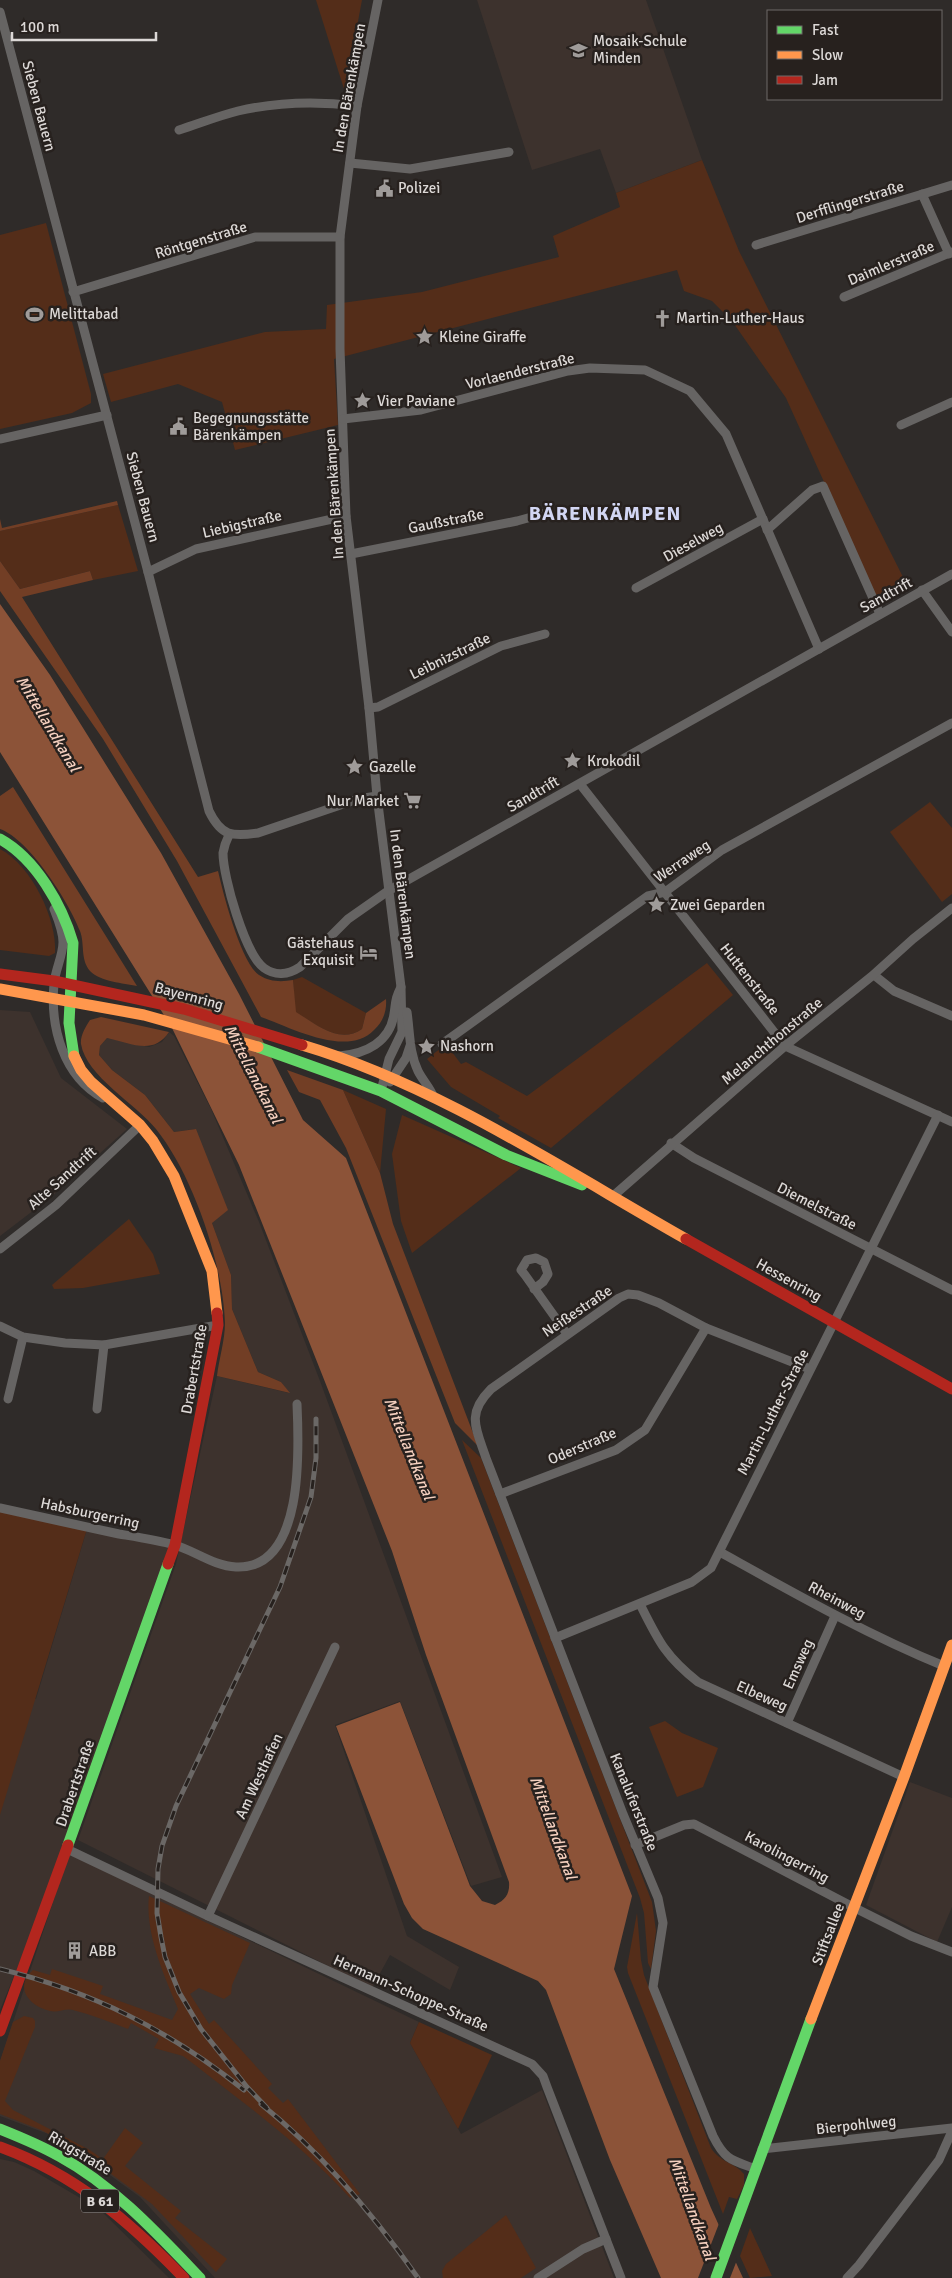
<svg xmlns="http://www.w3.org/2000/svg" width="952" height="2278" font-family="Signika,sans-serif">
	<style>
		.built { fill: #3d322d }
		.green { fill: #542d19 }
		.forest { fill: #723e25 }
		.water { fill: #8c5338 }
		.pier { fill: #2f2b29 }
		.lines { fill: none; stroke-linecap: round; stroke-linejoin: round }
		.street { stroke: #666463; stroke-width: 9 }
		.fast { stroke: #63d668; stroke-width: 11 }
		.slow { stroke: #ff974d; stroke-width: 11 }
		.jam { stroke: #b3261e; stroke-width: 11 }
		.rail-casing { stroke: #6b6866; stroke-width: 5 }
		.rail { stroke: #27211e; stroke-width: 3; stroke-dasharray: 9; stroke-linecap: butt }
		.labels { text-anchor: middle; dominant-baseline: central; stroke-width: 5; stroke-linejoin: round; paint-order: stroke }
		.shield { fill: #27211e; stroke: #a6a19f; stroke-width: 1 }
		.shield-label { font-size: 14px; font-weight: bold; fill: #dcd8d6 }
		.poi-label { font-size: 15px; fill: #dcd8d6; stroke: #27211e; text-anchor: start }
		.street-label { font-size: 15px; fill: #dcd8d6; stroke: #27211e }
		.water-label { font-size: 16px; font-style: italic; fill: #f4cfbe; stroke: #27211e }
		.district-label { font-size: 20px; font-weight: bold; letter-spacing: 1px; fill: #d2d6f3; stroke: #27211e }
	</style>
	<rect width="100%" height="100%" fill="#2f2b29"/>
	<g class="built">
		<polygon points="477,0 646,0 702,160 616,193 600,149 532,170"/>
		<polygon points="0,1010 30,1012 61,1078 127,1129 51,1197 0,1236"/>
		<polygon points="169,1032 174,1036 211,1109 259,1222 320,1381 502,1877 471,1886 400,1701 335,1725 407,1936 459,1967 450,1990 390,1955 372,1988 78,1840 176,1564 217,1376 289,1393 281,1382 258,1372 232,1309 231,1275 212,1223 195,1129 174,1132 145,1095 112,1070 99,1055 100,1046 107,1038 149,1047 162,1042"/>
		<polygon points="87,1529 172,1548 67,1846 0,2010 0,1690 36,1699"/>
		<polygon points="910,1782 952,1798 952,1907 937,1942 866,1905"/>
		<polygon points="69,1854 419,2022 410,2043 461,2134 542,2090 614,2278 215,2278 140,2197 59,2138 0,2116 0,2061"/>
		<polygon points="0,2159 14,2162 34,2171 99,2209 169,2278 0,2278"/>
	</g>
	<g class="green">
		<polygon points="316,0 362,0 346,85 344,89"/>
		<polygon points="702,160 739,251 907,585 878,601 786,398 732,321 712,301 684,291 677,270 334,359 338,425 235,450 222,402 178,384 111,402 103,374 265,332 326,329 327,305 422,292 559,257 553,236 620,207 616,193"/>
		<polygon points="46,223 91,394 91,403 72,413 0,429 0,235"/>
		<polygon points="118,505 138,571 93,580 90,571 20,589 0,561 0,531"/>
		<polygon points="930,802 952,828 952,894 942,902 890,832"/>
		<path d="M0,849C32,866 57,919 55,953L49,956L0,950Z"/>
		<polygon points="707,963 733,995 551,1148 498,1118 500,1116 451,1087 427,1059 446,1044 461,1064 466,1062 527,1096"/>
		<path d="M302,977L366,1013L362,1029C339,1045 316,1024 295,1012L293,980Z"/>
		<polygon points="343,1090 386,1109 380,1173"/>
		<polygon points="402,1115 521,1168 412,1253 401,1221 392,1154"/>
		<polygon points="129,1219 153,1254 160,1274 83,1288 54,1289 52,1285"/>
		<polygon points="462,1440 481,1458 652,1902 656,1931 651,1969 648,1963 644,1913 640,1898"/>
		<polygon points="0,1511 87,1529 0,1815"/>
		<polygon points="665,1721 682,1733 718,1748 703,1787 677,1797 649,1727"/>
		<path d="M149,1896L250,1943L232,1985L231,1994L224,1999L199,1988L190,1994L209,2024L214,2020L272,2084L268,2088L283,2103L288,2099L360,2194L350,2198C304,2147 249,2107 195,2065L183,2056L154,2048L159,2039L131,2023L128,2029C110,2022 92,2015 73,2010C65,2008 58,2013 50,2011C30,2006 13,1988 33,1970L50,1975L52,1969L103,1986L100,1994L172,2020L178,2009C164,1975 145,1934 149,1896Z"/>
		<path d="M637,1913L641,1960L644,1975L711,2148C721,2163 734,2162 744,2174V2185L737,2199L729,2197L723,2214L628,1973L627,1967Z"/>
		<polygon points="24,2016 33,2018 35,2021 35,2027 7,2096 5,2101 13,2110 88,2149 103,2159 125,2128 143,2143 125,2166 181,2211 175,2218 227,2259 216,2272 152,2204 103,2168 95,2158 41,2130 0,2114 0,2061 13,2022"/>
		<polygon points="419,2022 492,2055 458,2129 410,2043"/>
		<polygon points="506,2215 536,2268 521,2278 443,2278 442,2271 446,2264"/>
		<polygon points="750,2228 772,2276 750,2278 740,2256"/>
	</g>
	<g class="forest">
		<polygon points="117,501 118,505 0,531 0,519 2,528"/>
		<path d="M0,561L20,589L90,571L93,580L22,597L198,877L218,871C223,893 241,963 259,975C270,982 281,982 293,980L296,1012C316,1024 339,1045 362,1029L366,1013L386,999C387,1011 383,1022 374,1030C347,1058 292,1028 261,1017L177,861L103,739L0,591Z"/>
		<path d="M13,787L137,986C123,983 101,982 90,971C80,959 85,944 80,931C69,902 29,839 0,829V796Z"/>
		<path d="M101,1017L169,1032C153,1056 131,1043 107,1038L100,1046L99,1055L112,1070L145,1095L174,1132L196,1129L228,1210L212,1223L231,1275L232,1309L258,1372L281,1382L290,1393L217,1376C219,1359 225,1340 225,1323C223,1264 193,1175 156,1129C137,1105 86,1076 81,1044C80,1036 86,1026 90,1020Z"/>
		<polygon points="287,1070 343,1090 380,1173 393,1224 478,1446 455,1423 346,1148 320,1100 299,1092"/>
	</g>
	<path class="water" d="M0,604L50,675L161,853L239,994L303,1120L346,1158L632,1896L614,1969L711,2208L743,2278H661L610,2160L546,1990L538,1981L423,1929L412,1918L404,1904L336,1726L400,1702L470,1886L482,1901L495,1905C506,1900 510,1893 509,1882L426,1655L392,1551L239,1165L172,1028L0,752Z"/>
	<polygon class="pier" points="720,2221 737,2260 730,2278 698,2278"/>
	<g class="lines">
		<g class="street">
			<polyline points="378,0 357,106 340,237 340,349 346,516 369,708 377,796 401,987 402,1032 389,1059 381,1091"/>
			<path d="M0,12L148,572L209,811C221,836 232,837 258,833L358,799L377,796"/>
			<path d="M179,130C198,124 218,116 238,111C277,102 317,101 357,106"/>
			<polyline points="350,163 410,169 509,152"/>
			<polyline points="922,194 949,254"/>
			<polyline points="756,245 952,185"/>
			<polyline points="73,292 255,237 340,237"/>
			<polyline points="844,297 952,252"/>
			<polyline points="343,419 421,410 568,371 590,368 645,370 690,391 726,434 819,649"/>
			<polyline points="901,425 952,402"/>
			<polyline points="0,439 107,415"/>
			<polyline points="767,530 812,490 823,486 880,614"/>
			<polyline points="351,554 517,521 546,513"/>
			<polyline points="148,572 196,549 346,516"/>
			<polyline points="636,588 763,519"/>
			<polyline points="922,590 952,632"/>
			<polyline points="369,708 378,707 501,646 545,634"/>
			<polyline points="580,784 785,1046 952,1122"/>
			<path d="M229,835C226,841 224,847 223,853C223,877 245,954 264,968C275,976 288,975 300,967L348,919L388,891L952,574"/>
			<path d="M54,909C58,919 63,931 63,942C63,956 55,970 54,984C50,1027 63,1076 103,1098"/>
			<polyline points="874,975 894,991 952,1016"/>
			<path d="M407,1012C410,1032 409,1052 418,1071C423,1081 430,1087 434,1098"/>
			<polyline points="442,1044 648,896 665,892 722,850 952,723"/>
			<path d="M339,1056C366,1054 390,1042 394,1014C396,1001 395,999 401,987"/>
			<polyline points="390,1082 406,1058 410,1046"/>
			<polyline points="671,1143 694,1158 952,1290"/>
			<polyline points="612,1197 785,1046 872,976 913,939 952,908"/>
			<polyline points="0,1249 56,1205 140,1125"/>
			<polyline points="534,1289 543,1282 548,1274 544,1262 536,1258 527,1260 521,1270 525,1275 567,1334"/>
			<polyline points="0,1326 23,1337 65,1343 104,1345 218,1325"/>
			<polyline points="8,1399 23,1337"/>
			<polyline points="97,1409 104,1345"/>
			<polyline points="500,1494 616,1450 645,1430 706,1328"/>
			<path d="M0,1508C40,1517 79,1525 119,1534C137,1537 157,1540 175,1545C195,1551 214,1566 236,1567C305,1570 299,1448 297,1404"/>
			<path d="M720,1552C794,1593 866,1634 944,1666"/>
			<path d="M640,1604C658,1640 665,1656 698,1682L904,1777"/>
			<polyline points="555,1638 692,1582 711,1568 938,1115"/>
			<polyline points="787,1723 835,1616"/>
			<polyline points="635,1845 684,1825 694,1824 855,1908 911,1936 952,1952"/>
			<polyline points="67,1849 208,1916 532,2064 543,2076 547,2087 621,2278"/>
			<polyline points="208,1916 335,1647"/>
			<polyline points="762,2149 952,2128"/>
			<path d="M756,2169C731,2160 725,2160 713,2136L653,1987L663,1923L658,1898L623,1814L486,1458C476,1428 466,1414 491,1389L619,1298L628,1294L638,1295L659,1303L706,1328L810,1369"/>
			<polyline points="538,2278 583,2249 606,2239"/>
			<polyline points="847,2278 859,2265 939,2160 952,2131"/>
		</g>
		<g class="fast">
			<path d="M0,839C36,859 62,905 73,943L69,1023L74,1056"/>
			<polyline points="258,1047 381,1091 506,1155 582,1185"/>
			<polyline points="68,1845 168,1564"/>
			<path d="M0,2129C20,2137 40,2145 59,2156C114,2186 157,2233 200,2278"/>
			<polyline points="716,2278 811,2019"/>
		</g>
		<g class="slow">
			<polyline points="0,989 144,1015 258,1047"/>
			<path d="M302,1045C437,1085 564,1170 686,1239"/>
			<polyline points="74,1056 81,1070 91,1082 140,1125 153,1141 174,1176 212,1271 217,1313"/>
			<polyline points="811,2019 904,1777 952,1645"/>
		</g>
		<g class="jam">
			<polyline points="0,974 54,981 184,1009 302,1045"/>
			<polyline points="686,1239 952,1389"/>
			<polyline points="168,1564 175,1545 218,1325 217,1313"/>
			<polyline points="0,2031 68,1845"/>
			<path d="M0,2147C76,2175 129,2221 184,2278"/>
		</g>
		<defs>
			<g id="rail">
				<path d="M0,1969C93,1992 169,2030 244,2090"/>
				<path d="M261,2104C322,2153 373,2214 418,2278"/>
				<polyline points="267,2108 247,2087 201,2029 179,1992 165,1957 161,1937 157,1913 158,1869 162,1846 176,1806 280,1587 311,1497 316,1458 316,1419"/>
			</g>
		</defs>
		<use href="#rail" class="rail-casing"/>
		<use href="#rail" class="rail"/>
	</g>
	<defs>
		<symbol id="school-bare" viewBox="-9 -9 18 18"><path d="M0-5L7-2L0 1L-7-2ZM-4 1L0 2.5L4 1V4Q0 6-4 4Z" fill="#9f9b99" stroke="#27211e" stroke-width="2.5" paint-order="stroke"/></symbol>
		<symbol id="civic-bare" viewBox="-9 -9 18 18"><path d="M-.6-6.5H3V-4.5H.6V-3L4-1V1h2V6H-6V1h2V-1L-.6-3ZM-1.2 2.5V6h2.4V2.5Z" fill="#9f9b99" stroke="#27211e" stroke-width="2.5" paint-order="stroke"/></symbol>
		<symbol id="stadium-bare" viewBox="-9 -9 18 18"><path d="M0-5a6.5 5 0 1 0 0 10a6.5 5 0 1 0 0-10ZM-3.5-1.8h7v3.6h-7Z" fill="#9f9b99" stroke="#27211e" stroke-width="2.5" paint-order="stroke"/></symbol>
		<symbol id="church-bare" viewBox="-9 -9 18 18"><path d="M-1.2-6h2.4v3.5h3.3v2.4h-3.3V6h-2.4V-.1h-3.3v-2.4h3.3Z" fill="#9f9b99" stroke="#27211e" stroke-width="2.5" paint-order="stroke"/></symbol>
		<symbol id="sight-bare" viewBox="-9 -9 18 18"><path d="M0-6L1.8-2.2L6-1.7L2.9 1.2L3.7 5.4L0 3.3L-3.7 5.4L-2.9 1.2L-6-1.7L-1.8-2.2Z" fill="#9f9b99" stroke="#27211e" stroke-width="2.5" paint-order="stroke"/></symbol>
		<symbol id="supermarket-bare" viewBox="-9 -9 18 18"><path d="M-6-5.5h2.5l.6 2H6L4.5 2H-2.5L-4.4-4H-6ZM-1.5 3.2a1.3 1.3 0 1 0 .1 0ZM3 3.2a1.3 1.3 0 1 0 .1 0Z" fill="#9f9b99" stroke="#27211e" stroke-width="2.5" paint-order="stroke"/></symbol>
		<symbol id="hotel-bare" viewBox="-9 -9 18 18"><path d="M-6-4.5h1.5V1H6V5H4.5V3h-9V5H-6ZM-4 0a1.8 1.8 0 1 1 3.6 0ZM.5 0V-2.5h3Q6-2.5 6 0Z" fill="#9f9b99" stroke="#27211e" stroke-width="2.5" paint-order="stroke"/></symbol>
		<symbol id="building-bare" viewBox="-9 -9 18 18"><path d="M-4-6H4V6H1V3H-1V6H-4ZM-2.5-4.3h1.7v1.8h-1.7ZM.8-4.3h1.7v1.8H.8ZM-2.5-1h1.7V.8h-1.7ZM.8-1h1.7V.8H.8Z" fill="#9f9b99" stroke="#27211e" stroke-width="2.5" paint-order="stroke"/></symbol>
	</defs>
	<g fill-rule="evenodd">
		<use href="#school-bare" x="566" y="38" width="25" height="25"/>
		<use href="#civic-bare" x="372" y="176" width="25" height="25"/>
		<use href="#stadium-bare" x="22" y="302" width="25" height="25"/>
		<use href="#church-bare" x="650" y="306" width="25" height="25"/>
		<use href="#sight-bare" x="412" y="324" width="25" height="25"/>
		<use href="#sight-bare" x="350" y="388" width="25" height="25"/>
		<use href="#civic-bare" x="166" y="414" width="25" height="25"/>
		<use href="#sight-bare" x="560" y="748" width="25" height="25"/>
		<use href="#sight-bare" x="342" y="754" width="25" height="25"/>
		<use href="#supermarket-bare" x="400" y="788" width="25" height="25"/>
		<use href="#sight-bare" x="644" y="892" width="25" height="25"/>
		<use href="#hotel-bare" x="356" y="940" width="25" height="25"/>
		<use href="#sight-bare" x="414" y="1034" width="25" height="25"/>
		<use href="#building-bare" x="62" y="1938" width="25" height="25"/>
	</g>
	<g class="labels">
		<rect class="shield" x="81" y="2189.5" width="38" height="23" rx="4"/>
		<g class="shield-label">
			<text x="100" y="2201">B 61</text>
		</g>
		<g class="poi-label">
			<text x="593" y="41">Mosaik-Schule<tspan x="593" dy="17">Minden</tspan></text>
			<text x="398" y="188">Polizei</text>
			<text x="49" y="314">Melittabad</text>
			<text x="676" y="318">Martin-Luther-Haus</text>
			<text x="439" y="337">Kleine Giraffe</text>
			<text x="377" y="401">Vier Paviane</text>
			<text x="193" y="418">Begegnungsstätte<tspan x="193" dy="17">Bärenkämpen</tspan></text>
			<text x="587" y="761">Krokodil</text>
			<text x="369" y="767">Gazelle</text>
			<text x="399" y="801" text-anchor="end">Nur Market</text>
			<text x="670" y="905">Zwei Geparden</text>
			<text x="354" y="943" text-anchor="end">Gästehaus<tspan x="354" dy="17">Exquisit</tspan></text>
			<text x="440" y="1046">Nashorn</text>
			<text x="89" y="1951">ABB</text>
		</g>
		<g class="street-label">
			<text transform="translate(349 88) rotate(-80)">In den Bärenkämpen</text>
			<text transform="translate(39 106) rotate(75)">Sieben Bauern</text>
			<text transform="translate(850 202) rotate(-17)">Derfflingerstraße</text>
			<text transform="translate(201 240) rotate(-17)">Röntgenstraße</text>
			<text transform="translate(891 263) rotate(-23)">Daimlerstraße</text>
			<text transform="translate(520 371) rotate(-14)">Vorlaenderstraße</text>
			<text transform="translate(334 494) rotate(-94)">In den Bärenkämpen</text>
			<text transform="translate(143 497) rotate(75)">Sieben Bauern</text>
			<text transform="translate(446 521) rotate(-11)">Gaußstraße</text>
			<text transform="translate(242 524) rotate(-13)">Liebigstraße</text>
			<text transform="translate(693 542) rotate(-29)">Dieselweg</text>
			<text transform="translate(886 595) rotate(-29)">Sandtrift</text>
			<text transform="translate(450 656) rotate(-26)">Leibnizstraße</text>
			<text transform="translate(533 794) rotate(-30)">Sandtrift</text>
			<text transform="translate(682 861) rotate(-34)">Werraweg</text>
			<text transform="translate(403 894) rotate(83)">In den Bärenkämpen</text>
			<text transform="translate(750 979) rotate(52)">Huttenstraße</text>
			<text transform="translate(189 996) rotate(15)">Bayernring</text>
			<text transform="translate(772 1041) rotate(-40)">Melanchthonstraße</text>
			<text transform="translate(62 1178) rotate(-42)">Alte Sandtrift</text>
			<text transform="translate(817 1206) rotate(27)">Diemelstraße</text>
			<text transform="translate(789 1280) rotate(29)">Hessenring</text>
			<text transform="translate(577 1311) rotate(-34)">Neißestraße</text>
			<text transform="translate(194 1369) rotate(-80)">Drabertstraße</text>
			<text transform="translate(773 1412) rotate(-63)">Martin-Luther-Straße</text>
			<text transform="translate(582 1446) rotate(-23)">Oderstraße</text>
			<text transform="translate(90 1513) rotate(12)">Habsburgerring</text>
			<text transform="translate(837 1600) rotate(28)">Rheinweg</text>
			<text transform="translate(798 1664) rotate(-66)">Emsweg</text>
			<text transform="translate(762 1696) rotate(24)">Elbeweg</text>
			<text transform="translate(259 1776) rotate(-65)">Am Westhafen</text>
			<text transform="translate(75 1783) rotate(-71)">Drabertstraße</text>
			<text transform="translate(634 1802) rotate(68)">Kanaluferstraße</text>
			<text transform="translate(787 1857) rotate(28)">Karolingerring</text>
			<text transform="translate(828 1934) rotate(-69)">Stiftsallee</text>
			<text transform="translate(411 1993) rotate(24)">Hermann-Schoppe-Straße</text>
			<text transform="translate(856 2125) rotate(-6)">Bierpohlweg</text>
			<text transform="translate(80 2153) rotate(31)">Ringstraße</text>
		</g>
		<g class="water-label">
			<text transform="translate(48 724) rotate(59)">Mittellandkanal</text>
			<text transform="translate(253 1074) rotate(63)">Mittellandkanal</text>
			<text transform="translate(409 1449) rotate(68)">Mittellandkanal</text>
			<text transform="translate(553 1828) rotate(70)">Mittellandkanal</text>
			<text transform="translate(692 2209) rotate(70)">Mittellandkanal</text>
		</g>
		<g class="district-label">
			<text x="605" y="513">BÄRENKÄMPEN</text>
		</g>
	</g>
	<rect x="767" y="10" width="175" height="90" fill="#27211e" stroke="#6f6a68"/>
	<rect x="777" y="26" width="25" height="8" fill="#63d668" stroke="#6f6a68"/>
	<text x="812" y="35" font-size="15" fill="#dcd8d6">Fast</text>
	<rect x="777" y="51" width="25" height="8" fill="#ff974d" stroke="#6f6a68"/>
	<text x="812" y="60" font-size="15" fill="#dcd8d6">Slow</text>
	<rect x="777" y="76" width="25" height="8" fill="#b3261e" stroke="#6f6a68"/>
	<text x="812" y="85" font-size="15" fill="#dcd8d6">Jam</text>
	<path d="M12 32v8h144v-8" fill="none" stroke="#dcd8d6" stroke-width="2.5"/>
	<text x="20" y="32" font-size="15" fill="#dcd8d6" stroke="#27211e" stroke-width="4" paint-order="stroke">100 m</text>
</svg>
